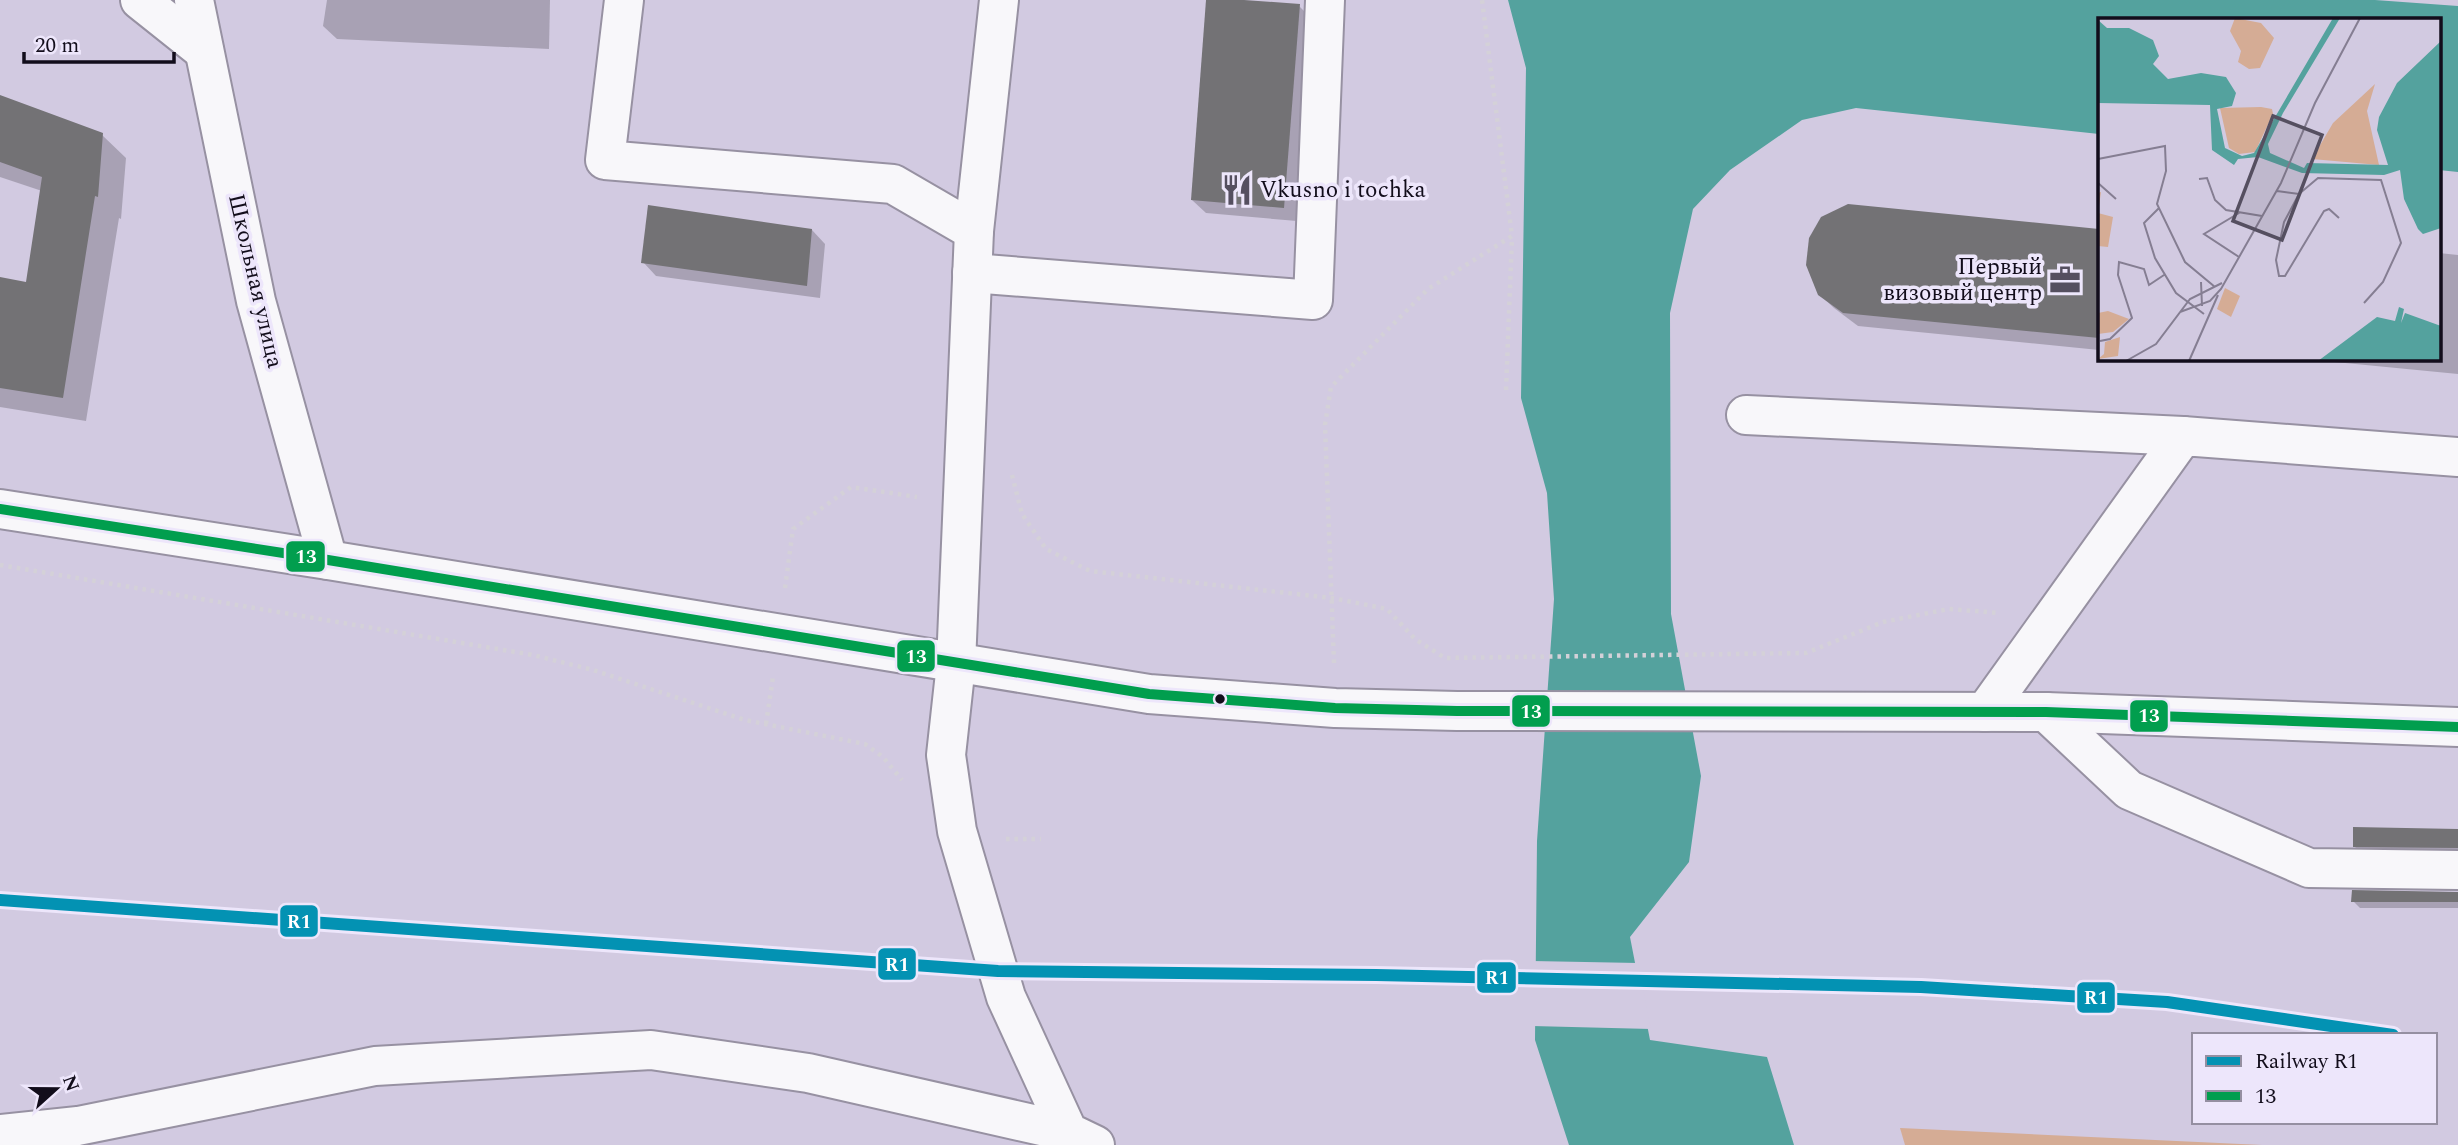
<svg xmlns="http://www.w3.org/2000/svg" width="2458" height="1145" font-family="Spectral,serif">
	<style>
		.green { fill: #d5ac95 }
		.water { fill: #54a29e }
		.pier { fill: #d2cae1 }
		.shadow { fill: #0003 }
		.building { fill: #737275 }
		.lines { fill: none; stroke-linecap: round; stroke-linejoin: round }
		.minor-casing { stroke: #9791a2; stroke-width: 42 }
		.major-casing { stroke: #9791a2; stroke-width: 42 }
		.path { stroke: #d4d1d8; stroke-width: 4.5; stroke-dasharray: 3.5 5; stroke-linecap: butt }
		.minor { stroke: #f8f7fa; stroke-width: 38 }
		.major { stroke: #f8f7fa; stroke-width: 38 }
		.bus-1-casing { stroke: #ede6fb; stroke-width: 16 }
		.bus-1 { stroke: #019e4e; stroke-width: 10 }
		.rail-1-casing { stroke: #ede6fb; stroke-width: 18 }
		.rail-1 { stroke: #0392b3; stroke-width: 12 }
		.bus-dot { fill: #120d1b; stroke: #ede6fb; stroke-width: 2.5 }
		.labels { text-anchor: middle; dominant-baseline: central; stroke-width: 7; stroke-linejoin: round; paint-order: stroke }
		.poi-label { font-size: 23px; fill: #120d1b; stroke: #ede6fb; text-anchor: start }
		.street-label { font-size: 23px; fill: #120d1b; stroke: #ede6fb }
		.inset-road { fill: none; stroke: #857e92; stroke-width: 2 }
		.view { fill: #554f60; fill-opacity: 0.15; stroke: #554f60; stroke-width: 3.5 }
		.inset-edge { fill: none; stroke: #120d1b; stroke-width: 3.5 }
		.line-badge { stroke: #ede6fb; stroke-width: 2.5 }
		.badge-label { font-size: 19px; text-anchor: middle; font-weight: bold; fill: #fff }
	</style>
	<rect width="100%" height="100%" fill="#d2cae1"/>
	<polygon class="green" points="1900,1128 2262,1145 1905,1145"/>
	<polygon class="water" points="1508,0 2375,0 2458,6 2458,172 2439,170 2439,19 2099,19 2099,134 1856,108 1802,120 1730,170 1693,209 1670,313 1671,614 1701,776 1689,862 1630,937 1650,1040 1767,1057 1794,1145 1569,1145 1535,1040 1537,841 1554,599 1547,493 1521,398 1526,68"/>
	<polygon class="pier" points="1532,961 1638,963 1651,1029 1532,1026"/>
	<g class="shadow">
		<polygon points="327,0 550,0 549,49 337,39 323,26"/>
		<polygon points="1207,0 1299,6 1313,20 1297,221 1206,213 1192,200"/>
		<polygon points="0,96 102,135 126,158 121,219 119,218 86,421 0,407 0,279 27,284 42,191 0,177"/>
		<polygon points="1848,206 2099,231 2099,350 1858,326 1834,308 1819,294"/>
		<polygon points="812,230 825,244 820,298 656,276 643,262"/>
		<polygon points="2439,253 2458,255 2458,374 2304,359 2439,359"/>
		<polygon points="2458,830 2458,854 2361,853 2354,846"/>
		<polygon points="2458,894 2458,908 2360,908 2353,901"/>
	</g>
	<g class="building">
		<polygon points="1206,0 1244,0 1300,4 1284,208 1191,200"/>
		<polygon points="0,95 103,133 98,197 95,196 63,398 0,388 0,277 26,282 42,177 0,162"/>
		<polygon points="1848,204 2099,229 2099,338 1843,313 1818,295 1806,265 1809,238 1821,217"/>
		<polygon points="648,205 812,229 807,286 641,263"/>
		<polygon points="2353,827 2458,829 2458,848 2353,847"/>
		<polygon points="2352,890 2458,892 2458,902 2351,902"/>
	</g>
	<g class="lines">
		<defs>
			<g id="minor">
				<polyline points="140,0 204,51"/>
				<polyline points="194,0 256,301 328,560"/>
				<polyline points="624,0 605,160 893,184 974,231 956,664 946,755 957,831 1006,997 1068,1132 1095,1145"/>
				<polyline points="974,231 999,0"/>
				<polyline points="972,273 1313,300 1325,0"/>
				<polyline points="1746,415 2183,436"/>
				<polyline points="1985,712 2183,436 2458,457"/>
				<polyline points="2046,712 2129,790 2309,868 2458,870"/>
				<polyline points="0,1134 78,1126 375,1066 651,1050 808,1073 1068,1132"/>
			</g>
			<polyline id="major" points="0,509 328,560 1149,694 1335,708 1457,711 2046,712 2458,727"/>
		</defs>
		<use href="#minor" class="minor-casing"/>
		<use href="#major" class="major-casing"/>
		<g class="path">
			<polyline points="1506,390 1512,237"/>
			<polyline points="1012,475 1022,514 1046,549 1090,571 1332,598 1387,609 1415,639 1445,658 1806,653 1883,622 1949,609 1999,613"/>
			<polyline points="0,565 533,655 593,670 745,720 865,744 883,757 902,780"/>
			<polyline points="785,588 793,529 851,487 917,497"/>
			<polyline points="1334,663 1325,425 1331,387 1428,289 1512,236 1482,0"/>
			<polyline points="766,724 773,677"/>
			<polyline points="1006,839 1041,839"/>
		</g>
		<use href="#minor" class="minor"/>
		<use href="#major" class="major"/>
		<defs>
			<polyline id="bus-1" points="0,509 328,560 1149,694 1335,708 1457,711 2046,712 2458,727"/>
		</defs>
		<use href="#bus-1" class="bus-1-casing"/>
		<use href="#bus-1" class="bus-1"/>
		<defs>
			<polyline id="rail-1" points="0,900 998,971 1376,975 1921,987 2167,1002 2393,1035"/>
		</defs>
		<use href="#rail-1" class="rail-1-casing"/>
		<use href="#rail-1" class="rail-1"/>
	</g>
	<defs>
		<symbol id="restaurant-bare" viewBox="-9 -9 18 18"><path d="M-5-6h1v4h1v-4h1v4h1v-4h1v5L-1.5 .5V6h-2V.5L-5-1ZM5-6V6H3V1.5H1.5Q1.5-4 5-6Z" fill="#554f60" stroke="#ede6fb" stroke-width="2.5" paint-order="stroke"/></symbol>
		<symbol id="office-bare" viewBox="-9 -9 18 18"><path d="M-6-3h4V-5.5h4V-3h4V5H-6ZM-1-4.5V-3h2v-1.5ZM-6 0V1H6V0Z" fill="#554f60" stroke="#ede6fb" stroke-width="2.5" paint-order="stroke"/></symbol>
	</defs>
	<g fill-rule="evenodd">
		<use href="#restaurant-bare" x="1215" y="168" width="44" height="44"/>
		<use href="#office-bare" x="2043" y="258" width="44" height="44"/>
	</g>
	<circle class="bus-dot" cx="1220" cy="699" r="6"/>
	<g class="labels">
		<g class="poi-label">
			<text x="1260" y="190">Vkusno i tochka</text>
			<text x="2042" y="267" text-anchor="end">Первый<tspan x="2042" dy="26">визовый центр</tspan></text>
		</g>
		<g class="street-label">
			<text transform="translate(255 281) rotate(77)">Школьная улица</text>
		</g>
	</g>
	<g transform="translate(2098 18)">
		<rect width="343" height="343" fill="#d2cae1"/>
		<path d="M137,0L163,5L176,20L162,50L151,51L140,44L143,33L132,13ZM277,66L269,93L281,147L214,141L235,105ZM163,89L174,91L175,96L157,134L141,136L131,130L122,90ZM3,174L0,195L15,199L10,229L0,228V175ZM127,270L142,278L133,299L119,291ZM10,293L31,301L15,314L0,316V295ZM22,319L20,338L0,341L6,336L7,324Z" fill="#d5ac95"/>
		<path d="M235,0H242L185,95L170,126L172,135L206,150L209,145L290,147L279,112L281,99L299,65L343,23V210L325,216L320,211L306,181L302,152L286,157L204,155L160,139L140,141L136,147L114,132L112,87L0,85V2L9,10H31L55,22L61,38L55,46L70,61L103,55L128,59L138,75L134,88L119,91L127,130L144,138L156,135ZM301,289L306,291L303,305L307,295L343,308V343H220L279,299L297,303Z" fill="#54a29e"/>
		<path class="inset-road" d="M0,141L67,128L68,153L59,186L87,244L117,269M101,161L109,160L117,182L128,192L164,198M0,165L18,181M179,173L201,176L220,160L283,162L303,225L285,264L266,285M201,176L186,204L178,242L181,258H187L226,193L231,191L241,200M61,190L46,205L57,240L78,275L106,296M141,195L106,216L141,239M103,264L104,288M82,294L112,283L123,271L183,165L217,85L262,0M2,323L12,321L34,300L20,257L21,244L46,251L51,267L66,257M28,343L58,326L92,281L124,265M91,343L120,277"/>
		<path class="view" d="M175,98L224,117L184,222L135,203Z"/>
		<rect width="343" height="343" class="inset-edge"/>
	</g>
	<g class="line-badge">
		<rect x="285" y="540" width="41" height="33" rx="7" fill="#019e4e"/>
		<rect x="896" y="639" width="40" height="34" rx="7" fill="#019e4e"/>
		<rect x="1511" y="694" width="40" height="34" rx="7" fill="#019e4e"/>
		<rect x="2129" y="699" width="40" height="34" rx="7" fill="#019e4e"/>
		<rect x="279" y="904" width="40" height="34" rx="7" fill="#0392b3"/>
		<rect x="877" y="947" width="40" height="34" rx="7" fill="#0392b3"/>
		<rect x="1476" y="961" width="41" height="33" rx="7" fill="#0392b3"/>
		<rect x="2076" y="981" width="40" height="33" rx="7" fill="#0392b3"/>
	</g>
	<g class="badge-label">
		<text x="306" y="563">13</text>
		<text x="916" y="663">13</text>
		<text x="1531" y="718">13</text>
		<text x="2149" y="722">13</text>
		<text x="299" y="928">R1</text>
		<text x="897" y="971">R1</text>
		<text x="1497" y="984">R1</text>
		<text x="2096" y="1004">R1</text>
	</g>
	<rect x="2192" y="1033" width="245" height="91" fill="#ede6fb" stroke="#958fa1" stroke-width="2"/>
	<rect x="2206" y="1056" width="35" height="10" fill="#0392b3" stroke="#958fa1" stroke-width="2"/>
	<text x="2255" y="1068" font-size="21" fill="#120d1b">Railway R1</text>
	<rect x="2206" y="1091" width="35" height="10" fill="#019e4e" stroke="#958fa1" stroke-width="2"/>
	<text x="2255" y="1103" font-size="21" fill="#120d1b">13</text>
	<g transform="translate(56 1089) rotate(69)" stroke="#ede6fb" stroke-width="5" paint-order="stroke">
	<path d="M0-5L12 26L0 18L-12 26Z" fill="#120d1b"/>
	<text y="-10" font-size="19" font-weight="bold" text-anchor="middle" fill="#120d1b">N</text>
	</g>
	<path d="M24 52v10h150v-10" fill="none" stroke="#120d1b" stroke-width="3.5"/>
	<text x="35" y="52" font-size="21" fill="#120d1b" stroke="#ede6fb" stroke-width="5" paint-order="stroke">20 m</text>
</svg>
